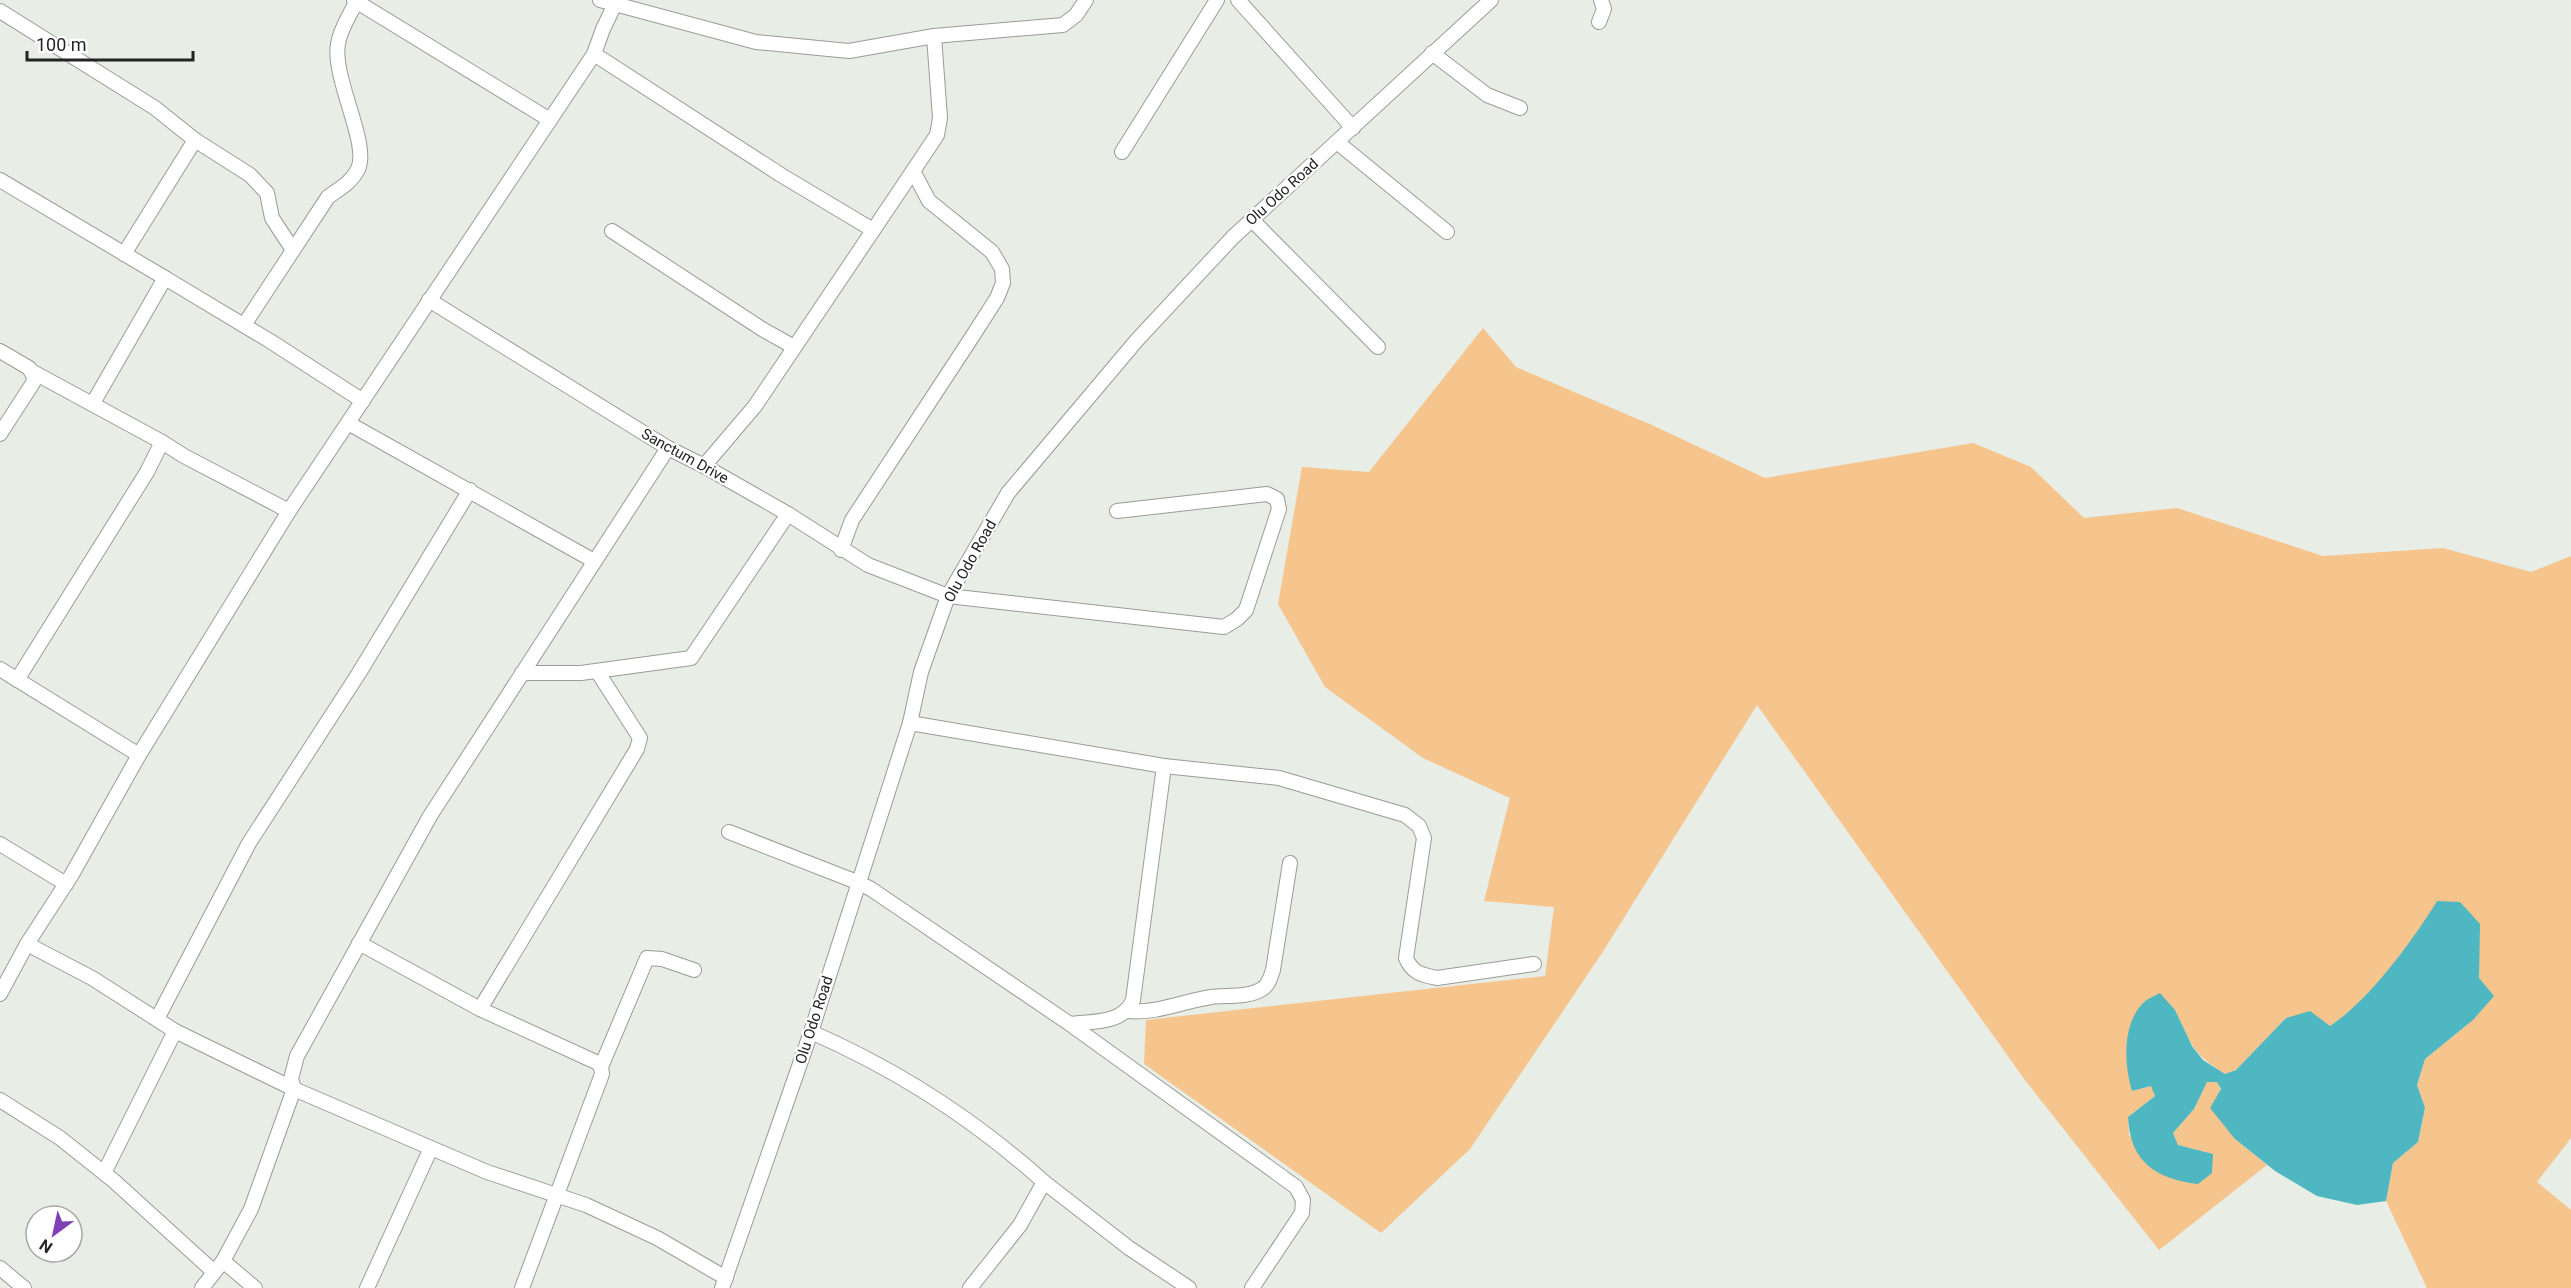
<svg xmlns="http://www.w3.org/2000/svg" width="2571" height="1288" font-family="Roboto,sans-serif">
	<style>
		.green { fill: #f6c48d }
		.water { fill: #4eb7c1 }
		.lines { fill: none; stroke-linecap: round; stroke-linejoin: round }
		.minor-casing { stroke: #989d96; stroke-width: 16 }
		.minor { stroke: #fff; stroke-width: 14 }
		.labels { text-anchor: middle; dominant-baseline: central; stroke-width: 4.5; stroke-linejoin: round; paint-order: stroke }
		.street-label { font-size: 15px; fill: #232523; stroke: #fff }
	</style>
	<rect width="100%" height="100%" fill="#e8ede6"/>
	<path class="green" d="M1483,328L1516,367L1654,426L1765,478L1973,443L2031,467L2084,518L2177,508L2323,556L2443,548L2531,572L2571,556V1138L2537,1182L2571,1210V1288H2427L2386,1201L2393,1163L2418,1142L2425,1109L2417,1085L2425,1059L2473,1020L2479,978V924L2437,902C2412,943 2370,999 2330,1026L2286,1018L2236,1070L2225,1074C2192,1053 2191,1044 2175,1010L2132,1091L2152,1086L2155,1096L2128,1117L2129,1136L2212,1154L2178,1145L2173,1133L2194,1109L2207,1082H2218L2235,1139L2267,1165L2159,1250L2025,1080L1757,705L1602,953L1470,1149L1381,1233L1144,1064L1146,1020L1545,976L1554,907L1484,901L1510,798L1423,758L1325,687L1278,604L1302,467L1369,472Z"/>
	<path class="water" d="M2437,901L2460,902L2480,924L2479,978L2494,996L2473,1020L2425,1059L2417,1085L2425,1108L2418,1142L2393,1163L2386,1201L2357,1205L2317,1196L2275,1171L2235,1139L2210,1108L2221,1089L2217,1082H2207L2194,1109L2173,1133L2178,1145L2213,1154L2212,1173L2198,1184C2156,1179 2130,1162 2128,1117L2155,1096L2151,1086L2132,1091C2124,1064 2122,1025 2143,1003C2147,999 2154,996 2160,993L2175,1010L2192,1046L2203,1060L2225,1074L2236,1070L2286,1018L2310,1011L2330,1026C2369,1000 2412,942 2437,901Z"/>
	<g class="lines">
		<defs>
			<g id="minor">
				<polyline points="354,0 550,120"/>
				<polyline points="600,0 756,42 849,51 934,36 1063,25 1076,15 1086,0"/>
				<polyline points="1238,0 1353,128"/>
				<polyline points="615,4 603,29 594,54 781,175 873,230"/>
				<polyline points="0,11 155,108 195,140 250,175 267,193 272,218 293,250"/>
				<polyline points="1599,22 1604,9 1601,0"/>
				<polyline points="1432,53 1487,95 1520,108"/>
				<polyline points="1337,142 1447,232"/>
				<polyline points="1122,152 1217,0"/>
				<polyline points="0,180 165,278"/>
				<polyline points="1252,220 1378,347"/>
				<polyline points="612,231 762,329 794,347"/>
				<polyline points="124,254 195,140"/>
				<polyline points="429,300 668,448 704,466 788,514 868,565 948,596 1224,627 1237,619 1246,610 1279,509 1277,499 1267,494 1117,511"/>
				<path d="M244,325L328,197C339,189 352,182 358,169C370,144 332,78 338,44C340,29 350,15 356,2"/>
				<polyline points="0,351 29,368 34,377 33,383 0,434"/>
				<polyline points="33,372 162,442"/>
				<polyline points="93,403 165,278 270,341 363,401"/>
				<polyline points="348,423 594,561"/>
				<polyline points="704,466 755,406 913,171"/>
				<polyline points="841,550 852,520 972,337 997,298 1003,283 1002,269 992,252 929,201 913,171 937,135 940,118 934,36"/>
				<polyline points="0,669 139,755"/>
				<polyline points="522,673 581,673 691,658 788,514"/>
				<polyline points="17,680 147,472 162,442 184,456 289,511"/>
				<path d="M910,723L1164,766L1279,778L1405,815L1419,826L1424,838L1406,958C1412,973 1422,975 1437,978L1534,964"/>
				<polyline points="729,832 857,882 871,889 1070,1024 1296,1187 1303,1200 1302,1213 1252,1288"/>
				<polyline points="0,844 66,884"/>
				<polyline points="359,943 480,1009 637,749 640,738 597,671"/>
				<polyline points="27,944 92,978 175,1031 294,1089 431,1148"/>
				<polyline points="0,994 27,944 71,876 139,755 289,511 594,54"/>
				<polyline points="480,1009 598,1063 601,1067 602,1074 522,1288"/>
				<path d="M1128,1011C1156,1014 1184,1001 1211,997C1227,995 1248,998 1262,989C1269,985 1270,978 1273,970L1290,863"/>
				<polyline points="157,1019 249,843 359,673 470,490"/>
				<path d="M1070,1024C1094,1021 1123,1024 1133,1000L1164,766"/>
				<path d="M811,1032C896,1069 975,1120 1044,1182L1020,1225L970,1288"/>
				<polyline points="601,1067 647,958 662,959 694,970"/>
				<polyline points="0,1100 60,1138 114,1181 213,1271"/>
				<polyline points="104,1173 175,1031"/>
				<polyline points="1044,1182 1129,1248 1189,1288"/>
				<polyline points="223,1261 251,1209 294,1089 291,1079 297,1056 430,816 668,448"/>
				<polyline points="0,1268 24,1288"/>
				<polyline points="202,1288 223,1261 255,1288"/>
				<polyline points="367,1288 431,1148 487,1172 586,1205 657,1238 726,1278"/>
				<polyline points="722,1288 811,1032 910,723 921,672 948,596 1008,493 1137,340 1233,237 1491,0"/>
			</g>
		</defs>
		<use href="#minor" class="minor-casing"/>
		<use href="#minor" class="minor"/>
	</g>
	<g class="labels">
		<g class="street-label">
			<text transform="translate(1282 192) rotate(-42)">Olu Odo Road</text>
			<text transform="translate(685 456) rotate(29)">Sanctum Drive</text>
			<text transform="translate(970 561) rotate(-61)">Olu Odo Road</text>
			<text transform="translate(814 1020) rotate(-72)">Olu Odo Road</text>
		</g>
	</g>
	<g transform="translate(54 1234) rotate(213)"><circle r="28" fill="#ffffff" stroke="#a7a8a7" stroke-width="1.5"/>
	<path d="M0-4.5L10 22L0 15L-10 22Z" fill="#8141b6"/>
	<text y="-9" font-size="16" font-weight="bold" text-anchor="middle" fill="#232523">N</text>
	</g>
	<path d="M27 51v9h166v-9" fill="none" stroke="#232523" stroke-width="3"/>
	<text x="36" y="51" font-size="18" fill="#232523" stroke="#ffffff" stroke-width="4.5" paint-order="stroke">100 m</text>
</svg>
